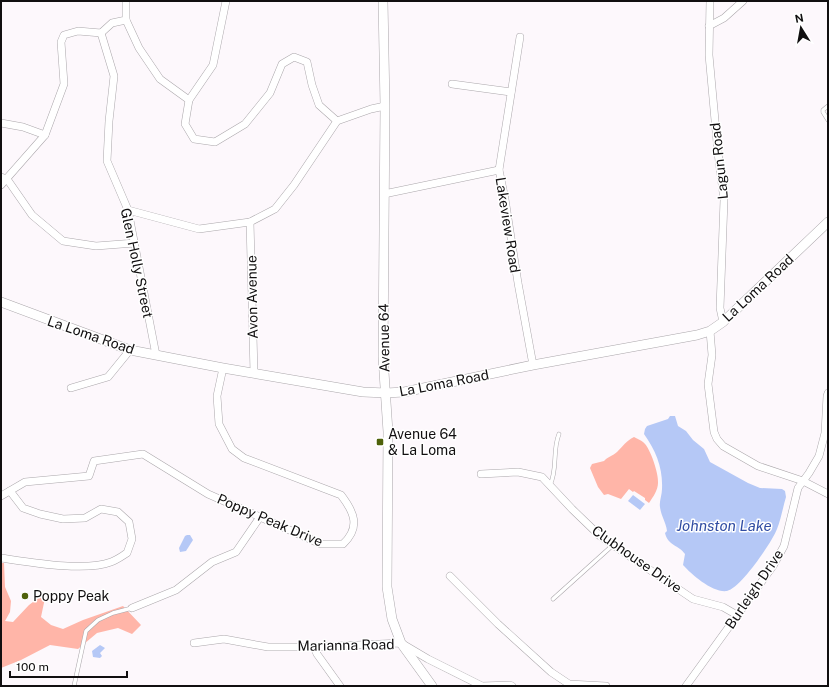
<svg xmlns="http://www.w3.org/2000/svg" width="829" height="687" font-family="'Public Sans',sans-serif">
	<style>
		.green { fill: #ffb5a8 }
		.water { fill: #b5c8f6 }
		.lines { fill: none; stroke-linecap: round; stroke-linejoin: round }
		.service-casing { stroke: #aba7ab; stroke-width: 4.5 }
		.minor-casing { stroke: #aba7ab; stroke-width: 8 }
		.tertiary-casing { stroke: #aba7ab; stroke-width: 10 }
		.service { stroke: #fff; stroke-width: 3.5 }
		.minor { stroke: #fff; stroke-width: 7 }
		.tertiary { stroke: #fff; stroke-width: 9 }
		.poi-dot { fill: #4e610a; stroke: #fff; stroke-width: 1.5 }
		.labels { text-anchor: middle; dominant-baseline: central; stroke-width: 3; stroke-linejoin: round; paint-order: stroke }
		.street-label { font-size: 14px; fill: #110f10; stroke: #fff }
		.poi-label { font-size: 14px; fill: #110f10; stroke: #fff; text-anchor: start }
		.water-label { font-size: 15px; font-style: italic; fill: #314da3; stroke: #fff }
	</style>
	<rect width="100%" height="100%" fill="#fdf8fc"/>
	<g class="green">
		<path d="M634,437C637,439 641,440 643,442C650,447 659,474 658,483C658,490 653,497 649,503L645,500V498L634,491L633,492L629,489L621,499L608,494L604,495L598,487L590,468L592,464L604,461C607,457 613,456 617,452C623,446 626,441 634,437Z"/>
		<polygon points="1,563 4,563 5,587 11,601 10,612 5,621 13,622 29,605 41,596 45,598 41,617 51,625 63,629 83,620 123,606 141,625 132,634 118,628 97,633 78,649 50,645 21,660 1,668"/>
	</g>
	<g class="water">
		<path d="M670,416H675L678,426L686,431L693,440L704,449L710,462L748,483L760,488L782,489L785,491L786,497C783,507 781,519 777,529C772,542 741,588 727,591C713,593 692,575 683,565L685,554C679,545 668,546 665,533L667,531C666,522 661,516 660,507C659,502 662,495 662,489C663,468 656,451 644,434L645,429L647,426L668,419Z"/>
		<polygon points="633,495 645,504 640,510 628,501"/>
		<polygon points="187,535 190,535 193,540 186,551 180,552 179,548 185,536"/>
		<polygon points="100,645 105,648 100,653 102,656 100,658 93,657 92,651"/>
	</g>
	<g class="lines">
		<defs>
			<g id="service">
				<polyline points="828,106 823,110 823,112 828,120"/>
				<path d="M550,485C558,469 552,451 559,434"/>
				<polyline points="553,599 613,545"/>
				<polyline points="74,686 86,631 98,620 113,613 132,608"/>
			</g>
			<g id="minor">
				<polyline points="710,1 709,55 718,153 724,200 720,308 723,322"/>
				<polyline points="126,20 139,48 160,79 189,100 185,124 194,139 215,142 245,124 270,93 282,64 294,57 307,62 312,85 319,105 337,121"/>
				<polyline points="709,26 724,18 743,1"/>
				<polyline points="101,33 114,76 109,121 107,161 128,210 156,355"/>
				<polyline points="101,33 112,23 126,20 126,1"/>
				<polyline points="520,37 499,170 505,199 518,283 533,365"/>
				<polyline points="452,84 511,92"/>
				<polyline points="189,100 213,65 226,1"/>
				<polyline points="1,123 23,127 45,135"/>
				<polyline points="1,177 7,179 32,215 63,241 96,246 135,243"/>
				<polyline points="1,185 45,135 64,84 61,42 64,35 78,31 101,33"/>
				<polyline points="384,194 499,170"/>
				<polyline points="128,210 199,229 250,222 275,209 294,185 337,121 371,109 385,106"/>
				<polyline points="250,222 254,373"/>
				<polyline points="710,331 712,355 708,384 714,432 717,439 723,446 758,466 803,481 828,494"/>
				<polyline points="71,388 108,377 130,350"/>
				<polyline points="481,474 518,472 542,477 572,509 600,536 613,545 693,599 723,607 737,615"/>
				<path d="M1,496L25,482L89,476L94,461L143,454L208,494L321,544H343C361,527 354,512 341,495L244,458L232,449L219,424L217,396L223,368"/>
				<path d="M1,558C29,562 85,572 111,562C117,560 122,556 127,553L132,539L129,522L118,512L101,509L85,518L63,519L40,514L23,508L10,491"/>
				<polyline points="450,576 498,624 551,672 569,684 606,686"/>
				<polyline points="132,608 176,590 212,562 236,552 260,517"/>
				<polyline points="194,643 224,639 268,647 314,647 401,643 428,659 482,686 510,685 512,686"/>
				<polyline points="314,647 317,654 340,686"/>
				<polyline points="686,686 773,566 784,546 798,488 809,473 819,456 825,433 827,396 828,393"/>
			</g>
			<g id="tertiary">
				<polyline points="383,1 385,106 383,357 388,432 387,587 392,619 401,643 432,686"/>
				<polyline points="1,302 130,350 223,368 363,392 386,393 404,392 533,365 697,335 710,331 723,322 828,222"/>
			</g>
		</defs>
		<use href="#service" class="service-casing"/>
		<use href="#minor" class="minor-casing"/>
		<use href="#tertiary" class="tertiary-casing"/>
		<use href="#service" class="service"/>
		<use href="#minor" class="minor"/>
		<use href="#tertiary" class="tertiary"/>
	</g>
	<g class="poi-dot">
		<rect x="376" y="438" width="8" height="8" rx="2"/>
		<circle cx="25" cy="596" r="4"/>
	</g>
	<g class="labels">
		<g class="street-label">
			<text transform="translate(719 161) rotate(-96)">Lagun Road</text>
			<text transform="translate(508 225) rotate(81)">Lakeview Road</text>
			<text transform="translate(137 263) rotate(78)">Glen Holly Street</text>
			<text transform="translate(758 288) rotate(-43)">La Loma Road</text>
			<text transform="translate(252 297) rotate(-91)">Avon Avenue</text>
			<text transform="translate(91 335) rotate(19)">La Loma Road</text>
			<text transform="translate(384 338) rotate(-91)">Avenue 64</text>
			<text transform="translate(444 383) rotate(-11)">La Loma Road</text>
			<text transform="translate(270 520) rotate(23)">Poppy Peak Drive</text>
			<text transform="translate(637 559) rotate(35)">Clubhouse Drive</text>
			<text transform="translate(754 589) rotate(-56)">Burleigh Drive</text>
			<text transform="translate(346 645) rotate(-1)">Marianna Road</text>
		</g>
		<g class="poi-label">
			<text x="388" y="434">Avenue 64<tspan x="388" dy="16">&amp; La Loma</tspan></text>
			<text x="33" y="596">Poppy Peak</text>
		</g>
		<g class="water-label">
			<text x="724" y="525">Johnston Lake</text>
		</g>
	</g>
	<rect width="829" height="687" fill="none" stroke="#110f10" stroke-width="4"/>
	<g transform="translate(801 28) rotate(349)" stroke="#ffffff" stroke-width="3" paint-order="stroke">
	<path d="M0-3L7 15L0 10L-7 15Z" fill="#110f10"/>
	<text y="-6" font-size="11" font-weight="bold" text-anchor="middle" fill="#110f10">N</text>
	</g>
	<path d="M10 671v6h117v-6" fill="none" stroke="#110f10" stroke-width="2"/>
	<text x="16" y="671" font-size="12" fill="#110f10" stroke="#ffffff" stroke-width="3" paint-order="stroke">100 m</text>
</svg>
